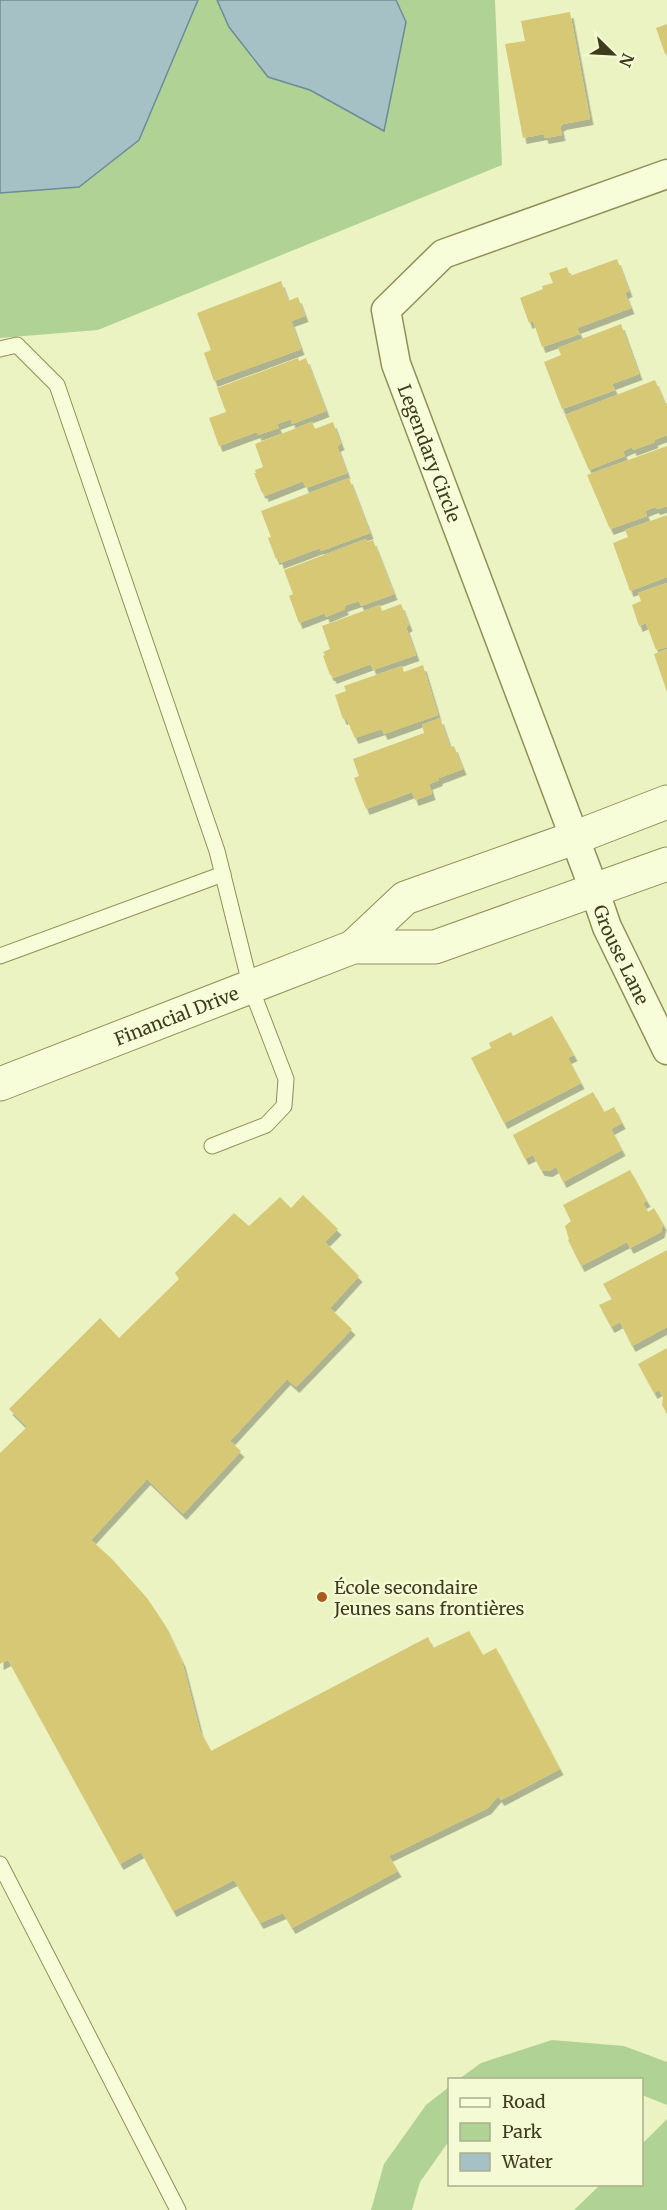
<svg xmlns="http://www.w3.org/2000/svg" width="667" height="2210" font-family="Merriweather,serif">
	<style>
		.green { fill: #b0d395 }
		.water { fill: #a6c1c6; stroke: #6b8d96; stroke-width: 1.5 }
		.building { fill: #d6c874; filter: url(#shadow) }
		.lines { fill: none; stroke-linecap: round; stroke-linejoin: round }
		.service-casing { stroke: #908f57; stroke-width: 17 }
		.minor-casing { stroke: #908f57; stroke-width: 31 }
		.tertiary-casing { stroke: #908f57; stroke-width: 35 }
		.service { stroke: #f7fdd8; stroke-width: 15 }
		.minor { stroke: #f7fdd8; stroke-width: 28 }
		.tertiary { stroke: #f7fdd8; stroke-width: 33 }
		.poi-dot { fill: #a75b1f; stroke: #f4fad4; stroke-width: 2 }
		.labels { text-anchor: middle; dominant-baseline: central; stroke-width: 5; stroke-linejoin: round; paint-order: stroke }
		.street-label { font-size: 18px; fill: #3e3c1d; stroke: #f4fad4 }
		.poi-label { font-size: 18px; fill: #3e3c1d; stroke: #f4fad4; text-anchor: start }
	</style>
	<defs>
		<filter id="shadow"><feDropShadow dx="3.5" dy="6" stdDeviation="0" flood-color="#0004"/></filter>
	</defs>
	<rect width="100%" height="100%" fill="#ecf3c3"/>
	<g class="green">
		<polygon points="0,0 495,0 502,165 98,330 0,338"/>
		<polygon points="552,2040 624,2046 667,2062 667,2105 642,2095 642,2080 459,2079 481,2063"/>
		<polygon points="449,2087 449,2141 420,2182 412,2210 371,2210 384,2164 426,2105"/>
		<polygon points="667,2119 667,2210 574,2210 600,2185 642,2184 642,2144"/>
	</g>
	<g class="water">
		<polygon points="0,0 198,0 139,140 79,187 0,193"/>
		<polygon points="217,0 396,0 406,22 384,131 310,90 268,77 229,27"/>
	</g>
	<g class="building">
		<polygon points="570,12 590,119 563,124 560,126 562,135 545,138 544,134 523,138 505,44 525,41 521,21"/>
		<polygon points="667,24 667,53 665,54 656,28"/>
		<polygon points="617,259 629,291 625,293 631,308 577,328 580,334 542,347 533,321 529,323 520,298 543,289 542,286 553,283 549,273 567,267 570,276"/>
		<polygon points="281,281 288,301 298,297 305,316 291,321 301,349 214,381 204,353 211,350 197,313"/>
		<polygon points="621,324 639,374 612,384 615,390 562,409 544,362 561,355 558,348"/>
		<polygon points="298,358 299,361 306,358 326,411 292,424 291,419 277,424 279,428 258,435 257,432 219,446 209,418 226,412 217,388"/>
		<polygon points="655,380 665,404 667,403 667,435 654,440 655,442 633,450 632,447 623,451 625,456 589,470 565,415"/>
		<polygon points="312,422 315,429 333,422 341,444 337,446 347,473 306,488 303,481 265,496 264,492 262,493 254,473 256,473 255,470 263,467 255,444"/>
		<polygon points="667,446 667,506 657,509 655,507 645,511 647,516 610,529 587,475"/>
		<polygon points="349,478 370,533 321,551 320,548 280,563 279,558 276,559 268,538 271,537 261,511"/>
		<polygon points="667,515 667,577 630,591 613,543 628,537 625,530"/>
		<polygon points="366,539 367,542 373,540 394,594 361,606 359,601 344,606 345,609 326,617 325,613 299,623 289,596 293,594 284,570"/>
		<polygon points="667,583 667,647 656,650 646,623 639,626 632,605 641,601 638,593"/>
		<polygon points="401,604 409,625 406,627 416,655 373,670 371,664 333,678 332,675 330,675 323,656 325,655 323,652 330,649 322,626 380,605 382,611"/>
		<polygon points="667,649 667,692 654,654"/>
		<polygon points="423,665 438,715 384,734 382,729 355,738 346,718 343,719 335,695 346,691 344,686 402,666 404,672"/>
		<polygon points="440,718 450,747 454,746 463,769 439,778 439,780 429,784 432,794 415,800 412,792 366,809 354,778 359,776 353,759 424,733 422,725"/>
		<polygon points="552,1016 574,1055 568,1058 581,1083 504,1123 471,1058 491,1048 489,1043 511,1032 513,1036"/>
		<polygon points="593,1092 604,1112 614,1107 622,1123 611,1129 622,1150 563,1182 556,1167 549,1171 541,1170 533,1155 525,1159 513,1135"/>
		<polygon points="630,1170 647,1201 643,1203 648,1212 654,1208 663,1224 661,1232 630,1248 627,1242 581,1266 568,1240 569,1239 565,1226 571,1221 563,1205"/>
		<polygon points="303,1195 338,1229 325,1242 359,1276 330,1308 352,1329 296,1387 287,1379 230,1441 241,1451 183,1514 147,1479 91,1540 112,1559 147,1598 165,1625 182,1661 200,1731 211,1751 428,1637 433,1648 469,1631 483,1655 496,1648 560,1769 501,1800 498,1796 488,1808 389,1856 398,1871 292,1928 283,1913 260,1923 234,1880 173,1911 141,1852 120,1864 8,1660 0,1664 0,1453 27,1427 9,1409 100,1318 119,1338 179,1279 175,1273 234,1213 249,1226 280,1197 291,1208"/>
		<polygon points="667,1250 667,1327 632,1346 620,1322 611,1327 599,1305 612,1299 603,1284"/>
		<polygon points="667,1348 667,1414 662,1405 663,1397 659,1390 654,1393 638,1364"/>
	</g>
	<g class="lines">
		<defs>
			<g id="service">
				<polyline points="0,349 17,345 57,385 217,851 251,988 286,1079 284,1106 266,1125 212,1146"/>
				<polyline points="0,956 223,874"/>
				<polyline points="0,1864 178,2210"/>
			</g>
			<g id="minor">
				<path id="s1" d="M667,174L443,254L386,310L396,364L595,892L607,927L667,1050"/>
			</g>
			<g id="tertiary">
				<polyline points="353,947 405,898 574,838 667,802"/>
				<path id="s2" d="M0,1084L353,947H435L667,864"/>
			</g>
		</defs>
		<use href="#service" class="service-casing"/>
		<use href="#minor" class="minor-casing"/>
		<use href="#tertiary" class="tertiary-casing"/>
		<use href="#service" class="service"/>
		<use href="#minor" class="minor"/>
		<use href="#tertiary" class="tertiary"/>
	</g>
	<circle class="poi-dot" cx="322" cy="1597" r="6"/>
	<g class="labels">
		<g class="street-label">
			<text stroke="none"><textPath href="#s1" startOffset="468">Legendary Circle</textPath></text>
			<text stroke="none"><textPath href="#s1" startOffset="1005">Grouse Lane</textPath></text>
			<text stroke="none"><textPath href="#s2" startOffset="189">Financial Drive</textPath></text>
		</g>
		<g class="poi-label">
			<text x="334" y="1587">École secondaire<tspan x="334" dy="21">Jeunes sans frontières</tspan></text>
		</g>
	</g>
	<rect x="448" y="2078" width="195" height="108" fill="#f4fad4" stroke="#abae8b" stroke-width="1.5"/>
	<rect x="460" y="2098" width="30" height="9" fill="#f7fdd8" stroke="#abae8b" stroke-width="1.5"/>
	<text x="502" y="2108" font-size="18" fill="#3e3c1d">Road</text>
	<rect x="460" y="2123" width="30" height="18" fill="#b0d395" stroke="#abae8b" stroke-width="1.5"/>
	<text x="502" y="2138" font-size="18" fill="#3e3c1d">Park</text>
	<rect x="460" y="2153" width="30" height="18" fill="#a6c1c6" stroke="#abae8b" stroke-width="1.5"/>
	<text x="502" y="2168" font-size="18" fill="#3e3c1d">Water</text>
	<g transform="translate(613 54) rotate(114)" stroke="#f4fad4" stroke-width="4.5" paint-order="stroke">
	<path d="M0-4.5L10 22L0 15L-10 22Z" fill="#3e3c1d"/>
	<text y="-9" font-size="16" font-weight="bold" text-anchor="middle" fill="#3e3c1d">N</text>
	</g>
</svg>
